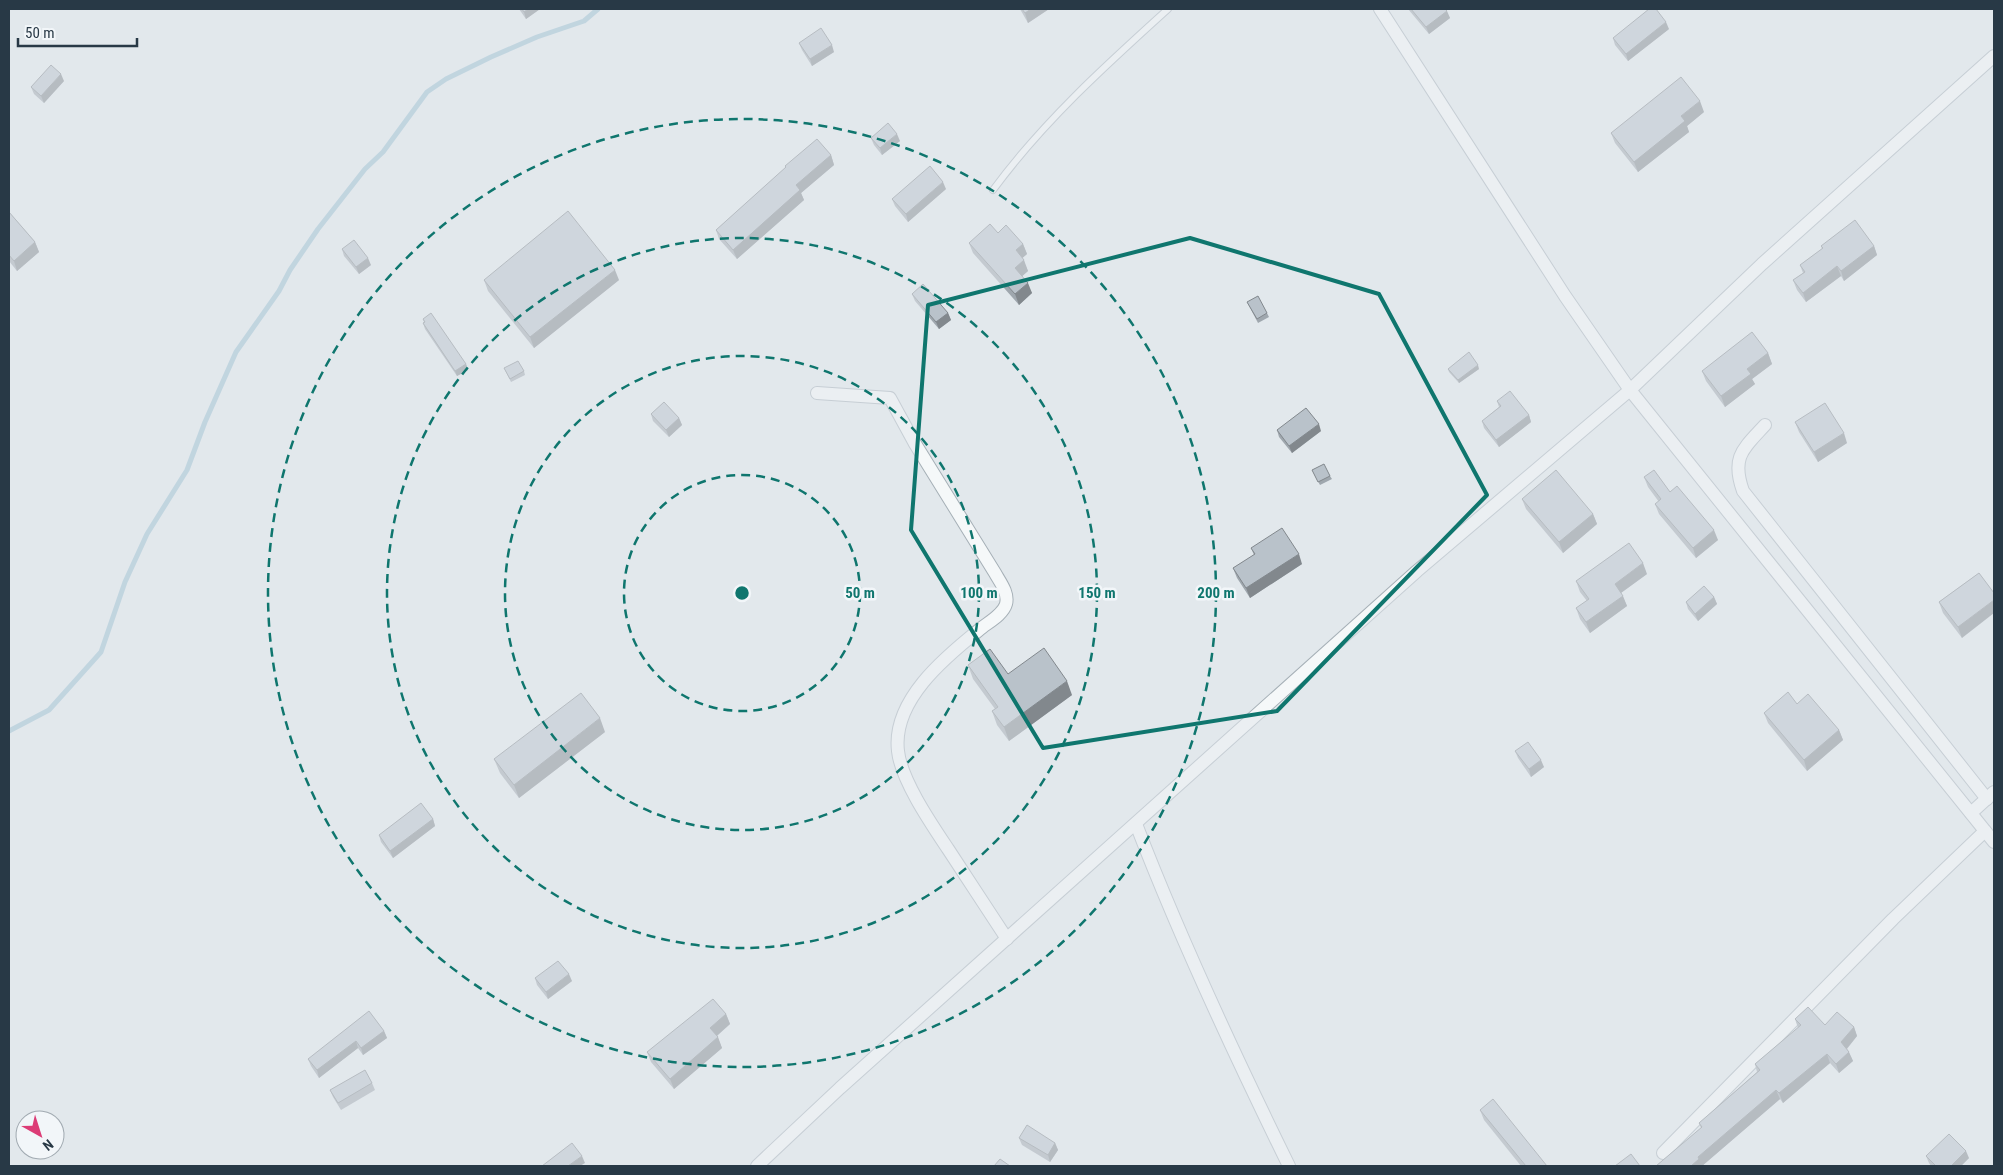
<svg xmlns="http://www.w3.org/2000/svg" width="2003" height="1175" font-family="'Roboto Condensed',sans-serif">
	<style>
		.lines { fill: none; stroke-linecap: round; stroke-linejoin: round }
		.stream { stroke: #9abfcf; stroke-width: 5 }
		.lane-casing { stroke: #a6b0b7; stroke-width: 8 }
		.street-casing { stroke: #a6b0b7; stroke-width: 14 }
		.lane { stroke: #f5f8f9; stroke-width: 6 }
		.street { stroke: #f5f8f9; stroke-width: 12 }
		.wall { fill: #9fa7ae }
		.shaded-wall { fill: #82888d }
		.building { fill: #b9c2ca; stroke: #82888d }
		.marked { fill: none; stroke: #0f766e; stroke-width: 4; stroke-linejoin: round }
		.ring { fill: none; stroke: #0f766e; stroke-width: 2.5; stroke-dasharray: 9 6 }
		.centre { fill: #0f766e; stroke: #f2f6f9; stroke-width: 2.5 }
		.ring-label { font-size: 15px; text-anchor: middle; font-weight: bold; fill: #0f766e; stroke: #f2f6f9; stroke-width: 5; stroke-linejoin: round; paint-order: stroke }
	</style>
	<rect width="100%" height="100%" fill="#e2e8ec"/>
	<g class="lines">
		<polyline class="stream" points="9,731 49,710 101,652 125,582 147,534 187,470 205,422 236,352 279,291 290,270 318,229 365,169 383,152 427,92 446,79 491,57 537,37 584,21 598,9"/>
		<defs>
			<path id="lane" d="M993,190C1043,122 1106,65 1168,9"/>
			<g id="street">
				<polyline points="1380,9 1565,296 1630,390 1994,842"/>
				<path d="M817,393L890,398L914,442L995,573C1000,582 1009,593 1006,604C1003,615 987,623 979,630C944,658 892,701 898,751C901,780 932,825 948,849C968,879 987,909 1007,939"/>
				<path d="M1765,425C1743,449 1731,457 1743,491L1987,799"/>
				<polyline points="1971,813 1994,792"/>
				<path d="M1136,824C1181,941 1234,1054 1289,1166"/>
				<polyline points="1663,1153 1893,919 1985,831"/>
				<polyline points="757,1166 840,1088 1417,571 1630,390 1762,264 1994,56"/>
			</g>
		</defs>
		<use href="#lane" class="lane-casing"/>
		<use href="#street" class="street-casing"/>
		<use href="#lane" class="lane"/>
		<use href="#street" class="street"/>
	</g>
	<g class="wall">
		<polygon points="519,9 540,9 526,19"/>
		<polygon points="1020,9 1049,9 1028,23"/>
		<polygon points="1408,9 1445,9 1450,18 1429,34"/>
		<polygon points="1669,29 1628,61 1615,45 1613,38"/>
		<polygon points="799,43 834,52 812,66 802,50"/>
		<polygon points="64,81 44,103 34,94 31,87"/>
		<polygon points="1704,112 1687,126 1689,132 1638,172 1615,143 1611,133"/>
		<polygon points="871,138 900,141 882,155 874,145"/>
		<polygon points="831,155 834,165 801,193 804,200 737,259 719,239 716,230 786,168 785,166"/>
		<polygon points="946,189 908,222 895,206 892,199"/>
		<polygon points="9,212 35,242 39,252 17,271 9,261"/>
		<polygon points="998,233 1023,244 1027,254 1022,258 1028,271 1022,276 1032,293 1019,305 973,253 969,243"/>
		<polygon points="1821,246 1874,246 1877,255 1844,281 1841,276 1806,302 1797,290 1793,280 1803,273 1800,265 1822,249"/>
		<polygon points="342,249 371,265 359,274 344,256"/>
		<polygon points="484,280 619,280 534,348 488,291"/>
		<polygon points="912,294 948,313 951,320 939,329 915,301"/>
		<polygon points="1247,302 1267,313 1269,317 1258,323"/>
		<polygon points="423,319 466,364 468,370 457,376 425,329 423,323 424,322"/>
		<polygon points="1768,353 1772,364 1752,379 1755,384 1725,407 1706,381 1702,371"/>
		<polygon points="504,368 524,371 525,375 511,382"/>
		<polygon points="1448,369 1479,369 1459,383 1449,372"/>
		<polygon points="1497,401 1529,415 1531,422 1499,447 1484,428 1482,421 1499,407"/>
		<polygon points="651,414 679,418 682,425 669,437 653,421"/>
		<polygon points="1795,422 1847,443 1818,462 1799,432"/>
		<polygon points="1277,430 1321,431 1292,453 1279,437"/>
		<polygon points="1312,470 1330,476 1332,479 1320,485"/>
		<polygon points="1644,477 1718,540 1696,558 1659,514 1655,504 1659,502 1648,487"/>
		<polygon points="1522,499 1593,514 1597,524 1563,553 1526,509"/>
		<polygon points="1251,548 1302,564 1250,598 1237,578 1233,568 1254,555"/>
		<polygon points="1979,573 1962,638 1943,613 1939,602"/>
		<polygon points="1647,574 1621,593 1627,606 1590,633 1580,619 1576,608 1587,601 1580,592 1576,581"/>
		<polygon points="1714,597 1717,604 1698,621 1688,609 1686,602"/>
		<polygon points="968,665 1008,674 1072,695 1009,741 997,725 992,711 995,709 973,679"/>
		<polygon points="1797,704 1839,730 1843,740 1807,771 1768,723 1764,713"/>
		<polygon points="605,732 519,798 500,773 494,759"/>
		<polygon points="1515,751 1544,767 1531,777 1518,758"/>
		<polygon points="433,819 435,826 393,858 381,842 379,835"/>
		<polygon points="535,978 572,981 548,999 537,985"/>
		<polygon points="726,1014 730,1024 717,1036 722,1048 674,1089 651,1062 647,1052"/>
		<polygon points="1795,1019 1825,1025 1854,1027 1857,1036 1847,1049 1853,1061 1839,1073 1830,1063 1783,1103 1780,1099 1702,1166 1656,1166 1701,1128 1699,1123 1757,1072 1755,1064 1798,1028"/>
		<polygon points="384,1031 387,1038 363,1055 358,1048 319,1078 311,1066 308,1059"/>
		<polygon points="372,1083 375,1090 341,1110 333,1097 330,1090"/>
		<polygon points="1480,1110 1547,1166 1521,1166 1484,1120"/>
		<polygon points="1019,1138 1055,1143 1058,1150 1050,1162 1022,1145"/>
		<polygon points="1926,1156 1969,1158 1961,1166 1931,1166 1929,1163"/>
	</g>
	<g class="shaded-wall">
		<polygon points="528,9 540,9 526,19 524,12"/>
		<polygon points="1031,9 1049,9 1028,23 1025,13"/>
		<polygon points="1447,11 1450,18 1429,34 1426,27"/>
		<polygon points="1666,22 1669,29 1628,61 1626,54"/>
		<polygon points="832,45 834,52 812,66 810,59"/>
		<polygon points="61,74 64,81 44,103 41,96"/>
		<polygon points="1700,101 1704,112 1687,126 1689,132 1638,172 1634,162 1681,116"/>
		<polygon points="897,134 900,141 882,155 880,148"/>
		<polygon points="831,155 834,165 801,193 804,200 737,259 733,250 796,185"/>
		<polygon points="943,182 946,189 908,222 906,214"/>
		<polygon points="35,242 39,252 17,271 14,261"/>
		<polygon points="1023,244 1027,254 1019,261 1016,250"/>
		<polygon points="1874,246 1877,255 1844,281 1841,271"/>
		<polygon points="368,258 371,265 359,274 356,267"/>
		<polygon points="1024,260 1028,271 1019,279 1015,268"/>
		<polygon points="1837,266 1841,276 1806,302 1803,293"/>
		<polygon points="615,270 619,280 534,348 530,337"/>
		<polygon points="1028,283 1032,293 1019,305 1015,294"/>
		<polygon points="948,313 951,320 939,329 936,322"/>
		<polygon points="1768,353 1772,364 1752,379 1755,384 1725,407 1721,396 1747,369"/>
		<polygon points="466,364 468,370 457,376 455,371"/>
		<polygon points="1478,365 1479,369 1459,383 1458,380"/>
		<polygon points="1529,415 1531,422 1499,447 1496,440"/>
		<polygon points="679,418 682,425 669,437 666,430"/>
		<polygon points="1319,424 1321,431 1292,453 1289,446"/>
		<polygon points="1844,433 1847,443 1818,462 1814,452"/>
		<polygon points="1593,514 1597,524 1563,553 1559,542"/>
		<polygon points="1714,530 1718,540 1696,558 1693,548"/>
		<polygon points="1299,554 1302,564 1250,598 1246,588"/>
		<polygon points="1643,563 1647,574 1618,595 1615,584"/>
		<polygon points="1623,596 1627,606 1590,633 1586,622"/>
		<polygon points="1714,597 1717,604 1698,621 1695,614"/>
		<polygon points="1994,600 1994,613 1962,638 1958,627"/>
		<polygon points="1067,681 1072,695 1009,741 1004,727"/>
		<polygon points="600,718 605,732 519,798 514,785"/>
		<polygon points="1839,730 1843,740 1807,771 1804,760"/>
		<polygon points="1541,760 1544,767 1531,777 1529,769"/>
		<polygon points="433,819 435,826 393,858 390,851"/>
		<polygon points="569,974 572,981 548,999 546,992"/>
		<polygon points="726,1014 730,1024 713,1039 710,1028"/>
		<polygon points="1854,1027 1857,1036 1844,1052 1841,1042"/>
		<polygon points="384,1031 387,1038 363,1055 361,1048"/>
		<polygon points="718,1037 722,1048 674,1089 670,1079"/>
		<polygon points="356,1041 358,1048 319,1078 317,1070"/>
		<polygon points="1849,1052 1853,1061 1839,1073 1836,1064"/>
		<polygon points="1827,1054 1830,1063 1783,1103 1779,1093"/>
		<polygon points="1776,1090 1780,1099 1702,1166 1692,1166 1698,1157"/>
		<polygon points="1055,1143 1058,1150 1050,1162 1048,1155"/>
		<polygon points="1966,1151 1969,1158 1961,1166 1951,1166"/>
		<polygon points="582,1156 585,1163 580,1166 568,1166"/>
	</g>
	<g class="building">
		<polygon points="522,9 528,9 524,12"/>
		<polygon points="1022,9 1031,9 1025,13"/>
		<polygon points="1411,9 1445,9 1447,11 1426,27"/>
		<polygon points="1649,9 1656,9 1666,22 1626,54 1613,38"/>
		<polygon points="821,28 832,45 810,59 799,43"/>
		<polygon points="51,65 61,74 41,96 31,87"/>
		<polygon points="1681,77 1700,101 1681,116 1685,121 1634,162 1611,133"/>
		<polygon points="888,123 897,134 880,148 871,138"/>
		<polygon points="817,139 831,155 796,185 800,190 733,250 716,230 786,167 785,166"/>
		<polygon points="930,166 943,182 906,214 892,199"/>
		<polygon points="568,211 615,270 530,337 484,280"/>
		<polygon points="9,212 35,242 14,261 9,255"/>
		<polygon points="1855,220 1874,246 1841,271 1837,266 1803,293 1793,280 1805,272 1800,265 1823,248 1821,246"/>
		<polygon points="990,224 998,233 1006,225 1023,244 1016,250 1024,260 1015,268 1028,283 1015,294 969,243"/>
		<polygon points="354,240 368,258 356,267 342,249"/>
		<polygon points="923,284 948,313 936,322 912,294"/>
		<polygon points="1258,296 1267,313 1257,319 1247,302"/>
		<polygon points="431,313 466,364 455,371 423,323 425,322 423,319"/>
		<polygon points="1752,332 1768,353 1747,369 1751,374 1721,396 1702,371"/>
		<polygon points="1469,352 1478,365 1458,380 1448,369"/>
		<polygon points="518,361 524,371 510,379 504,368"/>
		<polygon points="1510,391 1529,415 1496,440 1482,421 1501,406 1497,401"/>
		<polygon points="664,402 679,418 666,430 651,414"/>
		<polygon points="1825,403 1844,433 1814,452 1795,422"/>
		<polygon points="1306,408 1319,424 1289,446 1277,430"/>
		<polygon points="1324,464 1330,476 1318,482 1312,470"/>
		<polygon points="1556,470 1593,514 1559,542 1522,499"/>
		<polygon points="1654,470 1670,492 1677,486 1714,530 1693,548 1655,504 1661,499 1644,477"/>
		<polygon points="1282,528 1299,554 1246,588 1233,568 1255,554 1251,548"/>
		<polygon points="1629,543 1643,563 1615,584 1623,596 1586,622 1576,608 1589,599 1576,581"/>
		<polygon points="1979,573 1994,593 1994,600 1958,627 1939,602"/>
		<polygon points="1704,586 1714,597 1695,614 1686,602"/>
		<polygon points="1044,648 1067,681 1004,727 992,711 998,707 968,665 990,649 1008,674"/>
		<polygon points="1788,692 1797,704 1808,694 1839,730 1804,760 1764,713"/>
		<polygon points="581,693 600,718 514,785 494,759"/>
		<polygon points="1528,742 1541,760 1529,769 1515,751"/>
		<polygon points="421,803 433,819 390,851 379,835"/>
		<polygon points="558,961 569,974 546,992 535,978"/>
		<polygon points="713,999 726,1014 710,1028 718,1037 670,1079 647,1052"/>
		<polygon points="1808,1007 1825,1025 1837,1012 1854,1027 1841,1042 1849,1052 1836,1064 1827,1054 1779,1093 1776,1090 1698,1157 1699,1159 1691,1166 1692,1166 1656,1166 1702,1127 1699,1123 1760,1070 1755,1064 1801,1025 1795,1019"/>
		<polygon points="369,1011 384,1031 361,1048 356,1041 317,1070 308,1059"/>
		<polygon points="365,1070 372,1083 338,1103 330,1090"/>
		<polygon points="1493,1099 1547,1166 1526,1166 1480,1110"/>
		<polygon points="1027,1125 1055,1143 1048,1155 1019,1138"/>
		<polygon points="1949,1134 1966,1151 1951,1166 1936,1166 1926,1156"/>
		<polygon points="572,1143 582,1156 568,1166 542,1166"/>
		<polygon points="1631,1154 1640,1166 1615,1166"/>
		<polygon points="1000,1159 1010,1166 994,1166"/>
	</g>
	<path d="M0 0H2003V1175H0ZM1190,238L1379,294L1487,495L1277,711L1043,748L911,530L928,305Z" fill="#e2e8ec" fill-opacity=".55" fill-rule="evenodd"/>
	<path class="marked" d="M1190,238L1379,294L1487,495L1277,711L1043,748L911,530L928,305Z"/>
	<g class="ring">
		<circle cx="742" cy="593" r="118"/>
		<circle cx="742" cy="593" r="237"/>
		<circle cx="742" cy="593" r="355"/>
		<circle cx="742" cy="593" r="474"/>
	</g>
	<circle cx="742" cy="593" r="8" class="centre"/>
	<g class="ring-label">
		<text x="860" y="598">50 m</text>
		<text x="979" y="598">100 m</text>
		<text x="1097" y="598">150 m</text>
		<text x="1216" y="598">200 m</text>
	</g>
	<rect width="2003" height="1175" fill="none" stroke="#283946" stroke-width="20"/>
	<g transform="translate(40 1135) rotate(141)"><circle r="24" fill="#f2f6f9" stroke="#a1aab1"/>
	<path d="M0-4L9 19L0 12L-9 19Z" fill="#dc3c76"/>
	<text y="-8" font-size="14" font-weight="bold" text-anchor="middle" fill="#283946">N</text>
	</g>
	<path d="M18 38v8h119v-8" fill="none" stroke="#283946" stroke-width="2.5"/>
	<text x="25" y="38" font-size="15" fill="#283946" stroke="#f2f6f9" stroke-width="4" paint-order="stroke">50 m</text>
</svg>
